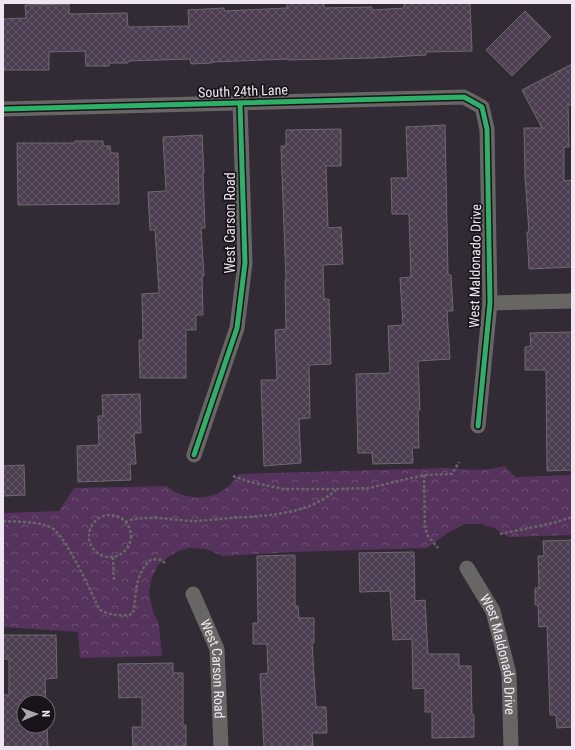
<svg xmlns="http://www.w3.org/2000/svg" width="575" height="750" font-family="'Roboto Condensed',sans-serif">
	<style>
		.park { fill: url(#park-crowns) }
		.building { fill: url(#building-cross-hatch); stroke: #6f6970 }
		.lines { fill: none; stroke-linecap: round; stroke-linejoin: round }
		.path { stroke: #686668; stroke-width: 2.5; stroke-dasharray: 3 2; stroke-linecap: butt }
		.minor { stroke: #686664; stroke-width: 15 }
		.cycleway-casing { stroke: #19131a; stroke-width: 8 }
		.cycleway { stroke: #2db169; stroke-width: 5 }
		.labels { text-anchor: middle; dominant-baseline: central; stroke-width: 3.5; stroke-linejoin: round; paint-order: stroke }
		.street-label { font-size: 14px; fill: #efe6f1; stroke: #19131a }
	</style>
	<defs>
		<pattern id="park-crowns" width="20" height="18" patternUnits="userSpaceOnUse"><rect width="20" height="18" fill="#55335c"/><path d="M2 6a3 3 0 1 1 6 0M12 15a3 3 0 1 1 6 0" fill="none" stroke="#6e5174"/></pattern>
		<pattern id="building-cross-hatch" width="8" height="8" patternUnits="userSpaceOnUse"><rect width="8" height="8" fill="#4c3e50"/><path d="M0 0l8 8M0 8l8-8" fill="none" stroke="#665a6a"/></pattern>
	</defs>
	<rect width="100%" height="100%" fill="#322a34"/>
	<path class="park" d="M504,466L516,477L572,475V535L508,537L494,528L482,524H465L449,532L427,548L293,552L223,556L206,549L190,548L178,551L168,557L158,565L152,578L149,592L153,612L159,624L162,656L80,658L78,632L3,627V513L59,511L74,488L166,486C182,499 207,502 225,489C230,485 235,479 240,474L446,468C466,469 485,472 504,466Z"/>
	<g class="building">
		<polygon points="287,3 324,3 324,8 372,7 372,10 404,8 404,3 470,3 472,51 426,52 426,55 373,58 288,60 288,59 212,62 212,63 191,64 190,59 128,61 128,63 109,63 109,66 86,66 85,51 49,52 49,70 3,70 3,19 26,18 25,5 69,4 69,14 127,13 128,27 189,26 188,10 224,8 224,11 287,8"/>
		<polygon points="525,11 551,37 512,76 486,50"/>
		<polygon points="572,64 572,104 568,106 569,147 564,147 564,181 572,180 572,267 529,269 527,232 529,232 525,177 524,128 542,128 522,90"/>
		<polygon points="445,125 448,275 451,275 453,311 447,311 450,359 418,361 420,410 418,410 419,448 412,448 413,463 373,464 372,453 358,453 356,374 390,373 388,326 403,325 400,278 411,277 409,214 392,214 391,178 408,178 406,127"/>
		<polygon points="341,129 341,166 326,166 328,228 341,227 343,264 323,265 324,299 329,299 331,364 309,365 310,418 299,419 301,463 264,466 261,380 277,380 275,330 286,329 285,281 286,281 281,146 286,146 286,130"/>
		<polygon points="202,135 204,173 203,173 205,228 201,228 204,276 202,276 203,315 196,315 196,330 186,330 186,378 140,378 139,340 143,340 142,294 159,293 155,230 150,230 148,192 166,191 163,137"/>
		<polygon points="75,141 103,141 103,146 110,146 111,153 118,153 119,204 18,205 17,143 75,143"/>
		<polygon points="572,332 572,470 547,471 546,370 525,370 525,347 531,346 530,333"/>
		<polygon points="140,394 141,433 134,433 136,464 130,464 131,480 78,482 77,446 99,445 98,416 103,416 102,395"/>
		<polygon points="24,465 25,495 3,496 3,466"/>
		<polygon points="572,540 572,727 557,728 556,715 550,715 547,626 539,627 538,605 535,605 535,588 539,588 538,556 544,556 543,541"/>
		<polygon points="414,552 415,601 425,600 428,654 459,654 459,666 471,666 472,715 474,715 474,737 432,738 432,712 425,712 425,688 413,689 412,639 393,640 390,591 360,592 359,553"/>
		<polygon points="295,555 295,606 298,606 299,618 314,618 314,643 312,643 316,707 326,707 327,733 312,733 313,746 264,747 260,674 268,673 267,644 253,644 253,623 258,623 257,556"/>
		<polygon points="3,635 56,635 57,678 45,679 46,702 24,702 24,726 47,726 48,747 3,747 3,695 9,695 9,659 3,659"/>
		<polygon points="173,663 173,673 183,673 183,725 186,725 186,746 133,747 132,727 142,727 142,697 119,698 118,664"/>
	</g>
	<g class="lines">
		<g class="path">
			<polyline points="424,475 425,527 428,536 438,548"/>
			<polyline points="233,476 250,482 284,489 337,489 369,488 424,475 452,474 459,462"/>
			<circle cx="110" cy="536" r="21"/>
			<path d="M3,521C18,522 38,521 52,528C65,535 92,593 99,609C108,615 122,617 132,614L134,610C136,591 136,571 152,559L161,560L165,563"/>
			<path d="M125,522C144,514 172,520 192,521C204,521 217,519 229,518C265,516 308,515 336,490"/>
			<polyline points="500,534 553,523 572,517"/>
			<polyline points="113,557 114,581"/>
		</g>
		<g class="minor">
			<polyline points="3,109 464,97 482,107 487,129 490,303 478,426"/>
			<polyline points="490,303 572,301"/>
			<polyline points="194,455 237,328 245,263 240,103"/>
			<path id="s1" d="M467,568L493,611L509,674L511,747"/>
			<path id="s2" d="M193,594L217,649L221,747"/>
		</g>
		<defs>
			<g id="cycleway">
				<polyline points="3,109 464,97 482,107 487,129 490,303 478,426"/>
				<polyline points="194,455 237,328 245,263 240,103"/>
			</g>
		</defs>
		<use href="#cycleway" class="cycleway-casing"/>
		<use href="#cycleway" class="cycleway"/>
	</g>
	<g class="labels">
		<g class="street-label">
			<text transform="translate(243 91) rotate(-2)">South 24th Lane</text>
			<text transform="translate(230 223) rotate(-90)">West Carson Road</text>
			<text transform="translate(475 266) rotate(-89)">West Maldonado Drive</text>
			<text stroke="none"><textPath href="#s1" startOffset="94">West Maldonado Drive</textPath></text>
			<text stroke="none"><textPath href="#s2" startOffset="79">West Carson Road</textPath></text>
		</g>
	</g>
	<rect width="575" height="750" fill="none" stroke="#efe6f1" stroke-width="8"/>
	<g transform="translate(36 714) rotate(88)"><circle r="19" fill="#19131a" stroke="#6f6770"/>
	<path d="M0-3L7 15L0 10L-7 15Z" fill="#ada4af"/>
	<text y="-6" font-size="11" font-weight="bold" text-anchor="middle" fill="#efe6f1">N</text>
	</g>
</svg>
